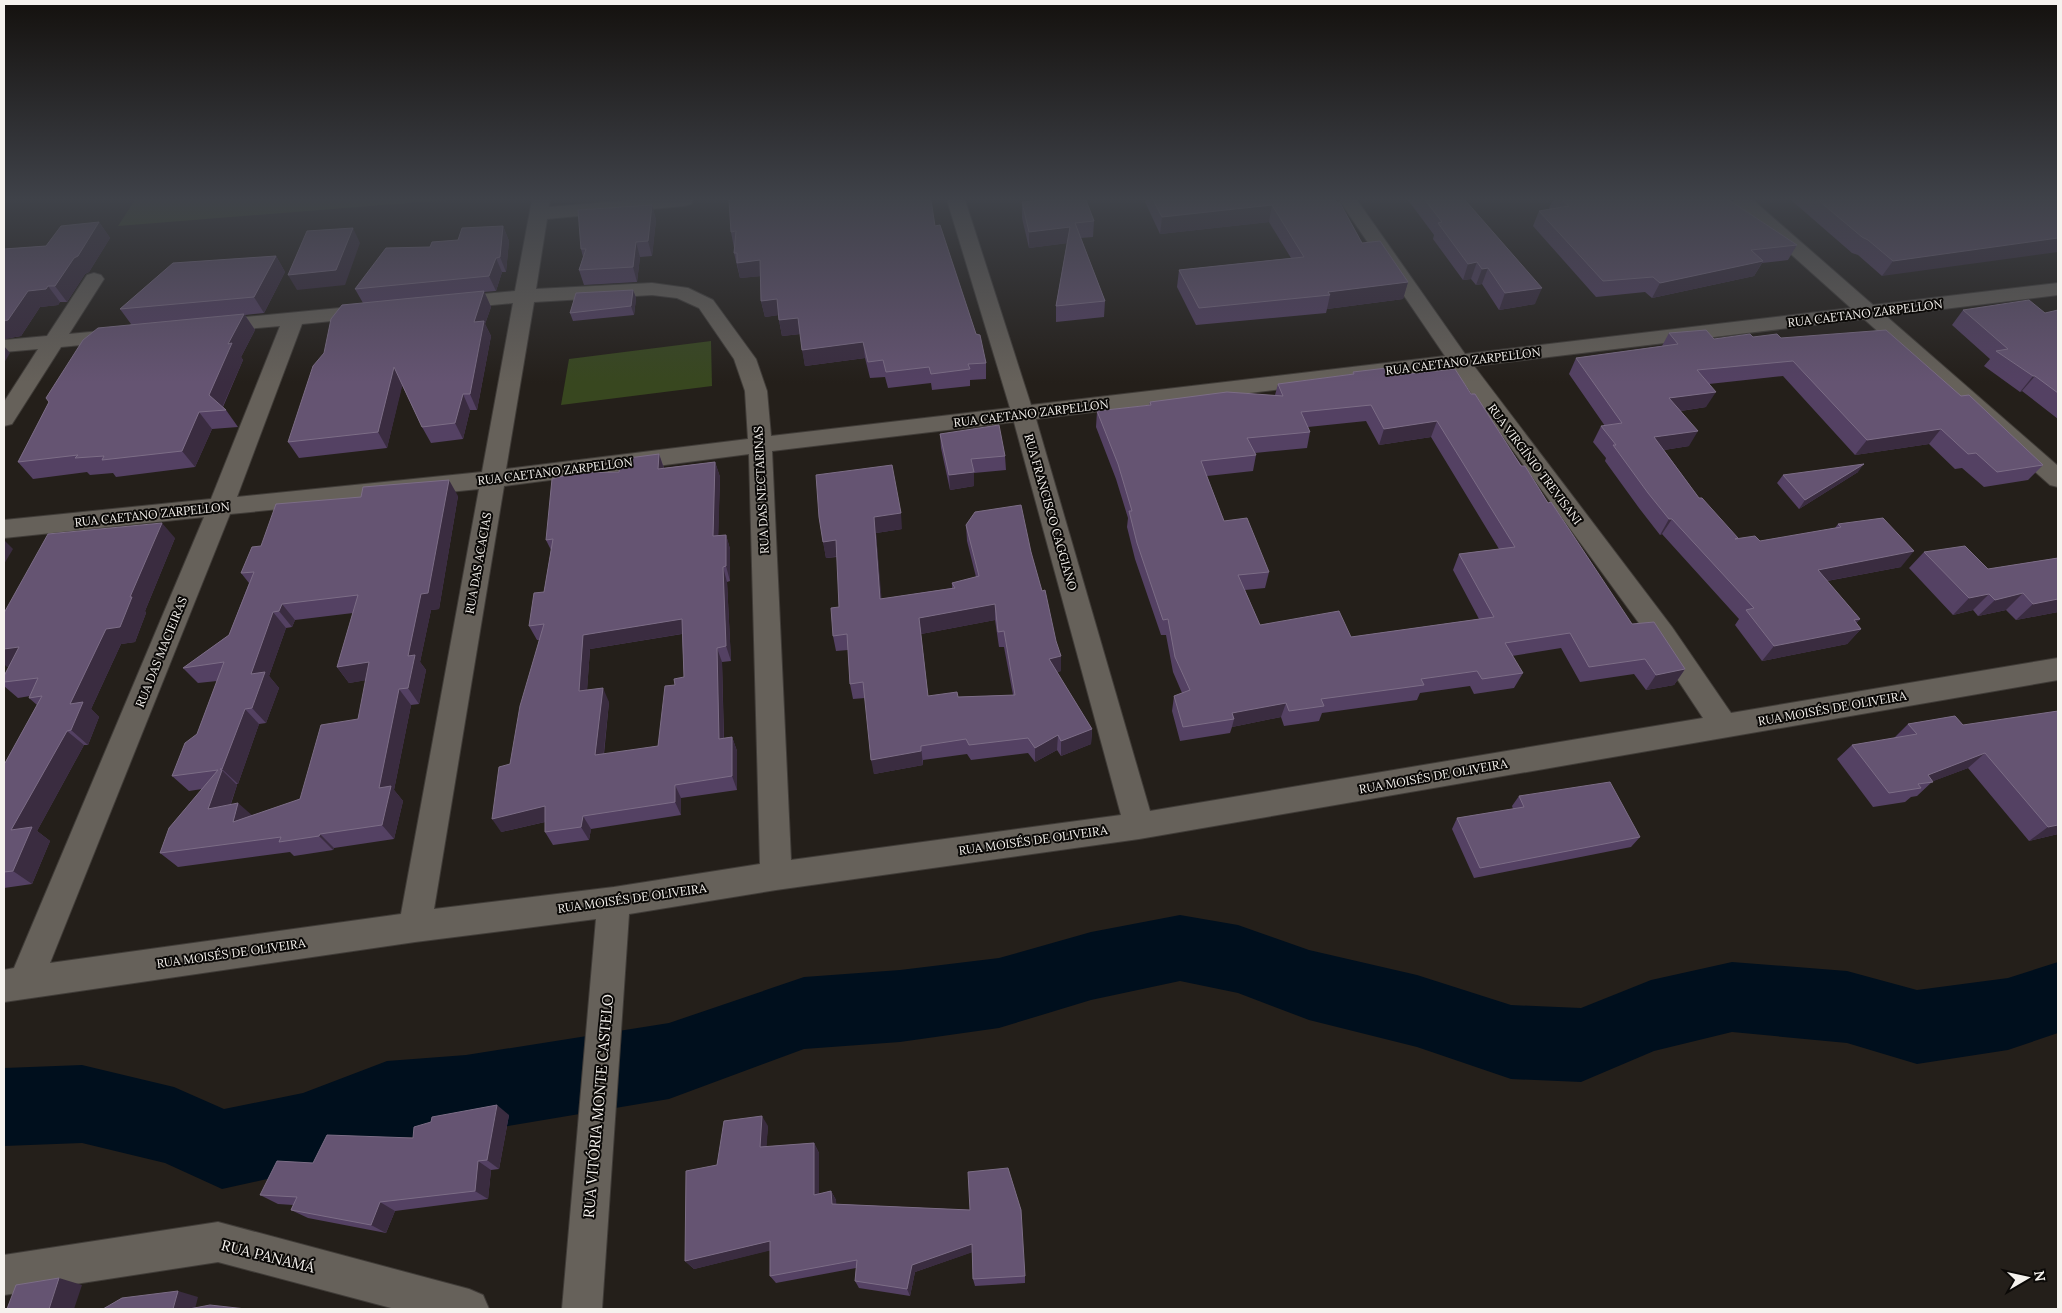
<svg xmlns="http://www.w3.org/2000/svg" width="2062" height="1313" font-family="Lora,serif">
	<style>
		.green { fill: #38471f }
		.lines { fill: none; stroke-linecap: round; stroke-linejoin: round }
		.river { fill: #000f1d; fill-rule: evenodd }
		.minor-casing { stroke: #403c38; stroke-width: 2 }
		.minor { fill: #66615a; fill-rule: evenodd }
		.wall { fill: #544163; fill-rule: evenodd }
		.shaded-wall { fill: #3a2c40 }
		.building { fill: #655472; stroke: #7c6d86; fill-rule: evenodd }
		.labels { text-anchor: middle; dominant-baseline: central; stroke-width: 4; stroke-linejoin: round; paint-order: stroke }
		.street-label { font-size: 12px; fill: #f5f2ee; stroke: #0b0907 }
		.near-street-label { font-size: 15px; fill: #f5f2ee; stroke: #0b0907 }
	</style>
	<rect width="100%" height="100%" fill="#241f1a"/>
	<g class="green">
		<polygon points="135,200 447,200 118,226"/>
		<polygon points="711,341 712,386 561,405 569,359"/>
	</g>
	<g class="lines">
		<polygon class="river" points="1180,915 1238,925 1309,950 1417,975 1511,1005 1581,1008 1651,980 1732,962 1847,971 1917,990 2008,978 2058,962 2058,1033 2008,1050 1917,1064 1847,1043 1732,1032 1654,1051 1581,1082 1511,1079 1417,1047 1309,1020 1238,993 1180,981 1091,1000 999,1028 900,1042 804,1049 669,1099 466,1133 387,1139 303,1171 222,1189 165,1163 82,1143 4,1146 4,1068 82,1065 174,1087 224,1109 303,1093 387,1061 466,1055 669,1023 804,977 900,970 999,958 1091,932"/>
		<defs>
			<g id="minor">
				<path d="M532,200H550L549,207L631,200H693L691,204L684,206L547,219L536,289L652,283L688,288L713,300L756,359L767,391L771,436L1010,408L947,200H965L1031,405L1445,356L1339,200H1357L1465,354L1851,308L1735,204L1733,200H1753L1873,305L2058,283V295L1886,316L2058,466V487L2050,485L1864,319L1474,366L1672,627L1731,713L2058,658V680L1139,839L776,890L629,914L602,1309H562L596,919L415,942L4,1002V970L14,968L204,517L4,538V520L211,499L280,326L214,332L207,330L204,326L207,322L214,320L371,305L378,307L381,311L378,315L371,317L302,324L237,497L482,472L513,303L451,309L444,307L441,303L444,299L451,297L515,291ZM652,295L677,298L699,308L734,359L745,391L748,439L506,469L534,302ZM1453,368L1652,641L1703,718L1150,811L1036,419ZM1014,422L1121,815L791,860L772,451ZM749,454L760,864L614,887L434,909L504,486ZM479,489L401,914L50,963L230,514Z"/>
				<polygon points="94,273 101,275 104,279 69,334 122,329 129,331 133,335 129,339 122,341 61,347 12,424 4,426 4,402 38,349 4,352 4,340 47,336 87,275"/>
				<polygon points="218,1222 469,1289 483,1295 489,1309 395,1309 218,1262 4,1295 4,1255"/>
			</g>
		</defs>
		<use href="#minor" class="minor-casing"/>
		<use href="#minor" class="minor"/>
	</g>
	<g class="wall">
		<polygon points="1145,200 1335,200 1362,243 1408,282 1403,299 1327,309 1326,313 1196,325 1177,287 1179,270 1291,258 1269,222 1160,234 1145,202"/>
		<polygon points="1408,200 1465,200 1535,304 1499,310 1482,284 1476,285 1471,279 1463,280 1433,239 1434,235"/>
		<polygon points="1553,200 1729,200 1797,245 1788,260 1762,263 1754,276 1652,298 1645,292 1596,297 1533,226 1539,211 1550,209 1549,208"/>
		<polygon points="1791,200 2058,200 1882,276 1858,255 1852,253"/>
		<polygon points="1022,202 1094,221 1093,237 1081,238 1105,301 1104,317 1056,322 1056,306 1067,243 1029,248 1022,218"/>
		<polygon points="652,205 656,220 652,256 640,257 637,282 584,285 579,270 583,257 581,249"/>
		<polygon points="99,222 110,238 89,272 85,274 67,302 60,302 58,305 40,307 21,336 4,339 4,249 46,246"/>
		<polygon points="503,226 509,241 506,272 502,272 496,291 484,292 491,307 485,324 491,336 477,410 470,410 463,439 431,443 422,427 402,385 387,448 299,458 288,442 363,303 355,289 430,247 458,240"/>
		<polygon points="935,226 986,363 986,379 970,380 970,386 932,390 931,383 888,388 885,377 870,378 865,358 805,366 800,334 782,336 778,315 765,317 761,301 760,276 740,278 734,253 734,248 731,232"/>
		<polygon points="276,256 285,272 264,313 245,315 255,330 241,357 243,360 223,407 226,410 238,427 212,429 195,467 116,477 113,473 90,475 87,472 33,479 18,462 49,402 131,324 120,309"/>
		<polygon points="633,290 636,298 634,315 573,321 570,313"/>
		<polygon points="1963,310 2045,313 2058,310 2058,419 2022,391 2020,392 1984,366 1990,359 1952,325"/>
		<polygon points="1669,333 1714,339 1753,337 1781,338 1961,396 2043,465 2028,480 1984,487 1962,468 1955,469 1929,444 1855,455 1783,376 1709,384 1706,407 1681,411 1689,446 1664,450 1699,498 1737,539 1760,541 1835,528 1838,524 1901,567 1827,581 1860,619 1856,623 1861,629 1847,644 1762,661 1735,625 1739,619 1662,534 1660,535 1639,508 1605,461 1606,458 1593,442 1601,426 1605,426 1569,374 1576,358 1662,346"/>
		<path d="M1353,372L1400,375L1471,394L1548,503L1632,624L1685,669L1674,685L1646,690L1634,674L1580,682L1561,648L1512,656L1523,673L1514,688L1474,694L1470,686L1420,693L1417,700L1322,713L1319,721L1284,726L1281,717L1232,727L1230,733L1180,741L1172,711L1174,696L1182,693L1173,672L1166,635H1161L1135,559L1127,527L1128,518L1116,479L1096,427L1097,411L1149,406L1150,402L1275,395L1278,384L1353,374ZM1366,421L1379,445L1431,437L1499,549L1459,554L1453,570L1479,619L1351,637L1260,625L1245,590L1265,588L1269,572L1224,521L1207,476L1253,471L1256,455L1255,453L1307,448L1310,432L1308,427Z"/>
		<polygon points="940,434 1005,456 1006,470 974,473 974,486 950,490 941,448"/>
		<path d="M659,454L664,468L715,462L720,477L718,535H726L730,549V581L727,582L731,661L722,662L724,738L732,737L737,751V790L681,798V815L591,829L589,840L553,845L545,832V822L501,832L510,764L539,640H537L529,626L544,592L551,550L546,540L619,472ZM682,634L684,677L675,685L658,746L604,754L609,702L587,690L590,649Z"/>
		<polygon points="1858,472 1799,509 1777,483 1783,475"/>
		<path d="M458,496L439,609L431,610L420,662L426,670L419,704L411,705L394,790L403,801L394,839L334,848L333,850L294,856L290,852L178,867L160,853L202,789L189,791L172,776L197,734L217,681L198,683L183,668L229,635L249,583L241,573L261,546ZM353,613L337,667L349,683L366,680L358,719L300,799L252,816L231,804L237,785L236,784H238L259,724L266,723L279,688L269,676L286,628L292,627L295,620Z"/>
		<path d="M819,517L902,529L876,533L881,599L952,588V583L976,577L967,541L966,525L1031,552L1061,671L1057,672L1092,729L1091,744L1061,756L1057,750L1035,762L1028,753L971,760L967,754L923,760V765L874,774L865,698L853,699L850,684L848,650L836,651L833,636L839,607L837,557L826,558ZM995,620L999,647H1004L1013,695L958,697L928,696L921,634Z"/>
		<polygon points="175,538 145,611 146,613 135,642 121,644 91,709 99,717 88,745 84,745 37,831 50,841 32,884 4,888 4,764 5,763 37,705 29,698 30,696 18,698 4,686 4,676 9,666 7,667"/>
		<polygon points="1924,552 1988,569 2058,558 2058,612 2016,620 2006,610 1978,616 1973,610 1953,615 1909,568"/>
		<polygon points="1955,716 2058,834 2029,841 1968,768 1933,781 1917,796 1911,797 1905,802 1873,807 1837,759 1852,745 1894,738 1908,724"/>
		<polygon points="1519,796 1640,837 1631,847 1474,878 1452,829 1457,818 1513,809 1512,806"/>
		<polygon points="509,1115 499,1169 491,1170 488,1199 395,1211 386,1233 308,1218 291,1210 293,1205 278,1204 260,1195 313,1163"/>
		<polygon points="768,1126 766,1147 814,1143 819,1153 819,1194 831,1191 836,1200 836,1204 970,1210 1025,1276 1025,1283 975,1286 973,1279 972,1252 915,1272 910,1296 859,1288 855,1281 856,1268 776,1283 770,1276 770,1250 694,1269 685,1261 717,1165"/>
	</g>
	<g class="shaded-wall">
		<polygon points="652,205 656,220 652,256 648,241"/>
		<polygon points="1272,205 1269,222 1160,234 1162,217"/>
		<polygon points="99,222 110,238 89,272 85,274 67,302 55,286"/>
		<polygon points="503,226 509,241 506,272 500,257"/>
		<polygon points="1070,227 1069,243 1029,248 1029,232"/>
		<polygon points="353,228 360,243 345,285 297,290 288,275"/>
		<polygon points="2058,238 2058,252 1882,276 1893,261"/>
		<polygon points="636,242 640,257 637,282 633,267"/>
		<polygon points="276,256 285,272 264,313 254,297"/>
		<polygon points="496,258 502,272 496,291 489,276"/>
		<polygon points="760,260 763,276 740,278 737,263"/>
		<polygon points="1763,261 1754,276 1652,298 1660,283"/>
		<polygon points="1477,262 1471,279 1463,280 1468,264"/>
		<polygon points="1488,268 1482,284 1476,285 1482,269"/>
		<polygon points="1408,282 1403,299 1327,309 1330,295 1328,292"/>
		<polygon points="48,286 60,302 58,305 40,307 21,336 4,339 4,321 28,291"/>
		<polygon points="1542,288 1535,304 1499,310 1505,293"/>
		<polygon points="633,290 636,298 634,315 631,306"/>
		<polygon points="484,291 491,307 485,324 491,336 477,410 470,394 474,322"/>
		<polygon points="777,299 780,315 765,317 761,301"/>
		<polygon points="244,314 255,330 241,357 243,360 221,410 209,395 228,344"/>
		<polygon points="798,318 801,334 782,336 779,320"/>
		<polygon points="863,342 865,358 805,366 802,350"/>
		<polygon points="4,346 10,353 4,363"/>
		<polygon points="394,367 403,383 387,448 378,432"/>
		<polygon points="2033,376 2035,376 2022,391 2020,392"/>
		<polygon points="1716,392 1706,407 1661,414 1669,398"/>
		<polygon points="463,394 470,410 463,439 455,423"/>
		<polygon points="199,412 212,429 195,467 182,451"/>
		<polygon points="1437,421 1431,437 1379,445 1384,429"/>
		<polygon points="1941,429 1929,444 1855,455 1867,440"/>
		<polygon points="1698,431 1689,446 1645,453 1654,437"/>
		<polygon points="659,454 664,469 658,469"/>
		<polygon points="715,462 720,477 718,551 713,536"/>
		<polygon points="1864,464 1858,472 1799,509 1805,500"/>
		<polygon points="974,472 974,486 950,490 949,475"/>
		<polygon points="449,480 458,496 439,609 431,610 420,662 426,670 419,704 408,688 408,656 421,594"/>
		<polygon points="901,513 902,529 876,533 883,615 880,599 874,517"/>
		<polygon points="1669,519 1672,519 1662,534 1660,535"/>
		<polygon points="162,523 175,538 145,611 146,613 135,642 121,644 91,709 99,717 88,745 71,730 70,704 106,629 130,597"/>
		<polygon points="726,535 730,549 730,581 726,566"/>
		<polygon points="4,540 13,549 4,564"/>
		<polygon points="836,540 839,556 826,558 823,542"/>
		<polygon points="1914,551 1901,567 1805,585 1818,570"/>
		<polygon points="723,567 727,582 731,661 726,646"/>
		<polygon points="2023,593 2006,610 1978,616 1995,600"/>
		<polygon points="1989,594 1973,610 1953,615 1969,598"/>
		<polygon points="2058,599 2058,612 2016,620 2033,604"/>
		<polygon points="282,604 295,620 292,627 279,611"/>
		<polygon points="995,604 995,620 921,634 919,618"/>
		<polygon points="273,612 286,628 269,676 279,688 266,723 252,708 251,674"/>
		<polygon points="682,619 687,633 590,649 586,705 579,691 583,635"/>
		<polygon points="1860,619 1849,631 1861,629 1847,644 1762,661 1774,646"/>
		<polygon points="19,647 36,662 7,667 4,664 4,649"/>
		<polygon points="717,648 722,662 724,753 719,739"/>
		<polygon points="1061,656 1061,671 1049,674 1049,659"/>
		<polygon points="369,662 380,678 349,683 337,667"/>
		<polygon points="1685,669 1674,685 1646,690 1656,675"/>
		<polygon points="603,688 609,702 602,769 595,755"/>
		<polygon points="399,689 411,705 394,790 403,801 394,839 382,825 379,788"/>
		<polygon points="1286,703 1281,717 1232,727 1234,719 1232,713"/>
		<polygon points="245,709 259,724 238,784 222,769"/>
		<polygon points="1092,729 1091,744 1061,756 1061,741"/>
		<polygon points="67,731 84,745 37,831 50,841 32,884 13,871 11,830"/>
		<polygon points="1058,735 1057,750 1035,762 1035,748"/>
		<polygon points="732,737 737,751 737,790 732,776"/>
		<polygon points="921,746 923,765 874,774 871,760"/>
		<polygon points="1985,753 1968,768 1931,782 1928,775"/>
		<polygon points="222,770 237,785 224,823 208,809"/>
		<polygon points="675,785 681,798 681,815 675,802"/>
		<polygon points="238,803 254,817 233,822"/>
		<polygon points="545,806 553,820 501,832 492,819"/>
		<polygon points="583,816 591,829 589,840 581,827"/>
		<polygon points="2058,825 2058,834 2029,841 2048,827"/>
		<polygon points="320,834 334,848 333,850 319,836"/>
		<polygon points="497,1105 509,1115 499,1169 487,1160"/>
		<polygon points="762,1116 768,1126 766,1156 760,1147"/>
		<polygon points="814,1143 819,1153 819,1203 814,1195"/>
		<polygon points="478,1161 491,1170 488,1199 475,1191"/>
		<polygon points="831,1191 836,1200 837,1212 832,1204"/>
		<polygon points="380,1202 395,1211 386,1233 371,1225"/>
		<polygon points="770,1241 776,1249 694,1269 685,1261"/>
		<polygon points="972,1244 973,1252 915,1272 910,1296 907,1289 912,1265"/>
		<polygon points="59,1278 82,1285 74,1309 49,1309"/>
		<polygon points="178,1291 198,1297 195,1309 173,1309"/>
	</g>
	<g class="building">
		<polygon points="729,200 931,200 935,226 940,225 976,334 980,335 986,363 968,364 970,369 931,374 929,367 886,372 883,360 868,362 863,342 802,350 798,318 779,320 777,299 761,301 760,260 737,263 737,253 734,253 736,231 731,232"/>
		<polygon points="1043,200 1086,200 1094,221 1075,223 1105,301 1056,306 1070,227 1029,232 1022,202"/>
		<polygon points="1153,200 1335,200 1338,203 1340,203 1362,243 1380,241 1408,282 1328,292 1330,295 1199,308 1179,270 1304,257 1272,205 1162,217"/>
		<polygon points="1425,200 1465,200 1542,288 1505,293 1488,268 1482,269 1477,262 1468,264 1438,223 1442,222"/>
		<polygon points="1562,200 1729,200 1797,245 1751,250 1763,261 1660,283 1653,277 1603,281 1539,211 1569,206"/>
		<polygon points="1818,200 2058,200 2058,238 1893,261 1868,240 1862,237"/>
		<polygon points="652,205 648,241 636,242 633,267 579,270 586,249 581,249 578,210"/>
		<polygon points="99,222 78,256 74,258 55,286 48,286 46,289 28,291 8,320 4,321 4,249 46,246 61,226"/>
		<polygon points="503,226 500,257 496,258 489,276 355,289 386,248 430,247 432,242 458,240 462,228"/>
		<polygon points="353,228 336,270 288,275 307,231"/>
		<polygon points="276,256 254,297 120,309 173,263"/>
		<polygon points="633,290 631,306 570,313 576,293"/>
		<polygon points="484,291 474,322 484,321 470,394 463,394 455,423 422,427 394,367 378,432 288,442 313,366 324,353 331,319 342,305"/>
		<polygon points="2029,300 2045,313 2058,310 2058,393 2035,376 2033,376 1996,351 2008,349 1963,310"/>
		<polygon points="244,314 228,344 232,343 209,395 226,410 199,412 182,451 102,460 104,456 75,458 78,455 18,462 49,402 46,398 83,340 98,328"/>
		<polygon points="1706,330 1714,339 1750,334 1753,337 1777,334 1781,338 1886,330 1961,396 1969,395 2043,465 1997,472 1976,453 1968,454 1941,429 1867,440 1793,361 1697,370 1716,392 1669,398 1698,431 1654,437 1699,498 1702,498 1738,538 1735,539 1755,536 1760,541 1841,527 1838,524 1883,518 1914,551 1818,570 1860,619 1854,620 1861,629 1774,646 1746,610 1754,608 1672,519 1669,519 1648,493 1613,445 1616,445 1601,426 1622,423 1576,358 1678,344 1669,333"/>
		<path d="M1395,367L1400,375L1455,369L1471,394H1475L1521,466H1525L1548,503L1551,502L1632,624L1654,622L1685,669L1656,675L1645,659L1589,667L1570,633L1505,643L1523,673L1482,679L1477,671L1421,679L1424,685L1321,699L1324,706L1289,711L1286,703L1232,713L1234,719L1183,727L1174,696L1190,690L1175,657L1168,619L1163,620L1137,543L1129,511H1132L1118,464L1097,411L1151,405L1150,402L1227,392L1283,396L1278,384L1354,374L1353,372ZM1371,405L1384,429L1437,421L1515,547L1459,554L1494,617L1351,637L1339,611L1260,625L1238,575L1269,572L1247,518L1224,521L1201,461L1256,455L1247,438L1310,432L1301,412Z"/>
		<polygon points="999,425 1005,456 971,459 974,472 949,475 940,434"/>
		<path d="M659,454L658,469L715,462L713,536L726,535V566L723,567L726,646L717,648L719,739L732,737V776L675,785V802L583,816L581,827L545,832V806L492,819L499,767L510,764L520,706L544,624L529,626L534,593L544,592L553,539L546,540L552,479L574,473L619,472L621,459ZM682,619L684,677L674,679L675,685L665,686L658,746L595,755L603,688L579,691L583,635Z"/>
		<polygon points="1864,464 1805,500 1783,475"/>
		<path d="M892,465L901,513L874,517L880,599L955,588L952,583L979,576L966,525L975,512L1021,505L1031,552L1042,591L1045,590L1056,641L1061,656L1049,659L1092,729L1061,741L1058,735L1035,748L1028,738L969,745L966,739L921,746V751L871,760L863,682L850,684L847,634L833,636L831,608L839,607L836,540L823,542L819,517L816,475ZM995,604L998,632L1004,631L1015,695L958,697L957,692L928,696L919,618Z"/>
		<path d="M449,480L428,593L421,594L408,656L415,655L408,688L399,689L379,788L391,786L382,825L320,834L319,836L279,842L281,837L160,853L169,828L218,770L172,776L185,743L197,734L224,662L183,668L229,635L254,572L241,573L252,547L261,546L276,504L361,497L363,487ZM358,595L337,667L369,662L358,719L321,725L300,799L233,822L238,803L208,809L222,770L220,769H222L245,709L252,708L265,672L251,674L273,612L279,611L282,604Z"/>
		<polygon points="162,523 130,597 132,597 120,627 106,629 70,704 83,702 71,730 67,731 11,830 32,827 13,871 4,872 4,764 5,763 42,696 29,698 38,678 4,682 4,676 19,647 4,649 4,613 48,534"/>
		<polygon points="1965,546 1988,569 2058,558 2058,599 2033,604 2023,593 1995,600 1989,594 1969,598 1924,552"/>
		<polygon points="2058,711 2058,825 2048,827 1985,753 1928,775 1933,782 1918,784 1921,788 1889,793 1852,745 1917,734 1908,724 1955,716 1963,725"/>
		<polygon points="1610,782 1640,837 1480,868 1457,818 1524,807 1519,796"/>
		<polygon points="497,1105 487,1160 478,1161 475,1191 380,1202 371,1225 291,1210 297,1197 260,1195 277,1161 313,1163 327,1135 413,1138 414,1127 431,1122 432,1117"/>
		<polygon points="762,1116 760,1147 814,1143 814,1195 831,1191 832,1204 970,1210 968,1172 1008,1168 1021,1210 1025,1276 973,1279 972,1244 912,1265 907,1289 855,1281 857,1260 770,1276 770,1241 685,1261 686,1171 717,1165 724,1121"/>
		<polygon points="59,1278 49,1309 7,1309 16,1285"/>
		<polygon points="178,1291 173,1309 103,1309 122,1298"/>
		<polygon points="210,1305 246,1309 189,1309"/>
	</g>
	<linearGradient id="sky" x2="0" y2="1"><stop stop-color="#14110e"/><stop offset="0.52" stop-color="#3f4249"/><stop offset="1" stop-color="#3f4249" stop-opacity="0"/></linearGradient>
	<rect width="2062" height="383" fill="url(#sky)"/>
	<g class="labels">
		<g class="street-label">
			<text transform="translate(1865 313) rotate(-7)">RUA CAETANO ZARPELLON</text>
			<text transform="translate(1463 361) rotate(-7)">RUA CAETANO ZARPELLON</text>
			<text transform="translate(1031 413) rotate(-7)">RUA CAETANO ZARPELLON</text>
			<text transform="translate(1535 464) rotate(53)">RUA VIRGÍNIO TREVISANI</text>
			<text transform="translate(555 471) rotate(-7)">RUA CAETANO ZARPELLON</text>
			<text transform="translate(761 490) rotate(-93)">RUA DAS NECTARINAS</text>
			<text transform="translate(1051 512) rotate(74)">RUA FRANCISCO CAGGIANO</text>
			<text transform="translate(152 514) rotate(-6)">RUA CAETANO ZARPELLON</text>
			<text transform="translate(478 563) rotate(-80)">RUA DAS ACACIAS</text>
			<text transform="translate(161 652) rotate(-68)">RUA DAS MACIEIRAS</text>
			<text transform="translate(1832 708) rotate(-10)">RUA MOISÉS DE OLIVEIRA</text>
			<text transform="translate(1433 776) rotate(-10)">RUA MOISÉS DE OLIVEIRA</text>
			<text transform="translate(1033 840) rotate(-8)">RUA MOISÉS DE OLIVEIRA</text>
			<text transform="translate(632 898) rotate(-8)">RUA MOISÉS DE OLIVEIRA</text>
			<text transform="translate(231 953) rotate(-8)">RUA MOISÉS DE OLIVEIRA</text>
		</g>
		<g class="near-street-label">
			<text transform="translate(598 1106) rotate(-85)">RUA VITÓRIA MONTE CASTELO</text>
			<text transform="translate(268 1256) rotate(14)">RUA PANAMÁ</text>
		</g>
	</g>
	<rect width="2062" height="1313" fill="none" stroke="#f5f2ee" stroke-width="10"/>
	<g transform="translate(2027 1278) rotate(81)" stroke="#0b0907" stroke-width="4" paint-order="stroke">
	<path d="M0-4L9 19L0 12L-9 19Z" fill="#f5f2ee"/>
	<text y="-8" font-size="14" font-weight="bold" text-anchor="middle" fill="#f5f2ee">N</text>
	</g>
</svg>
